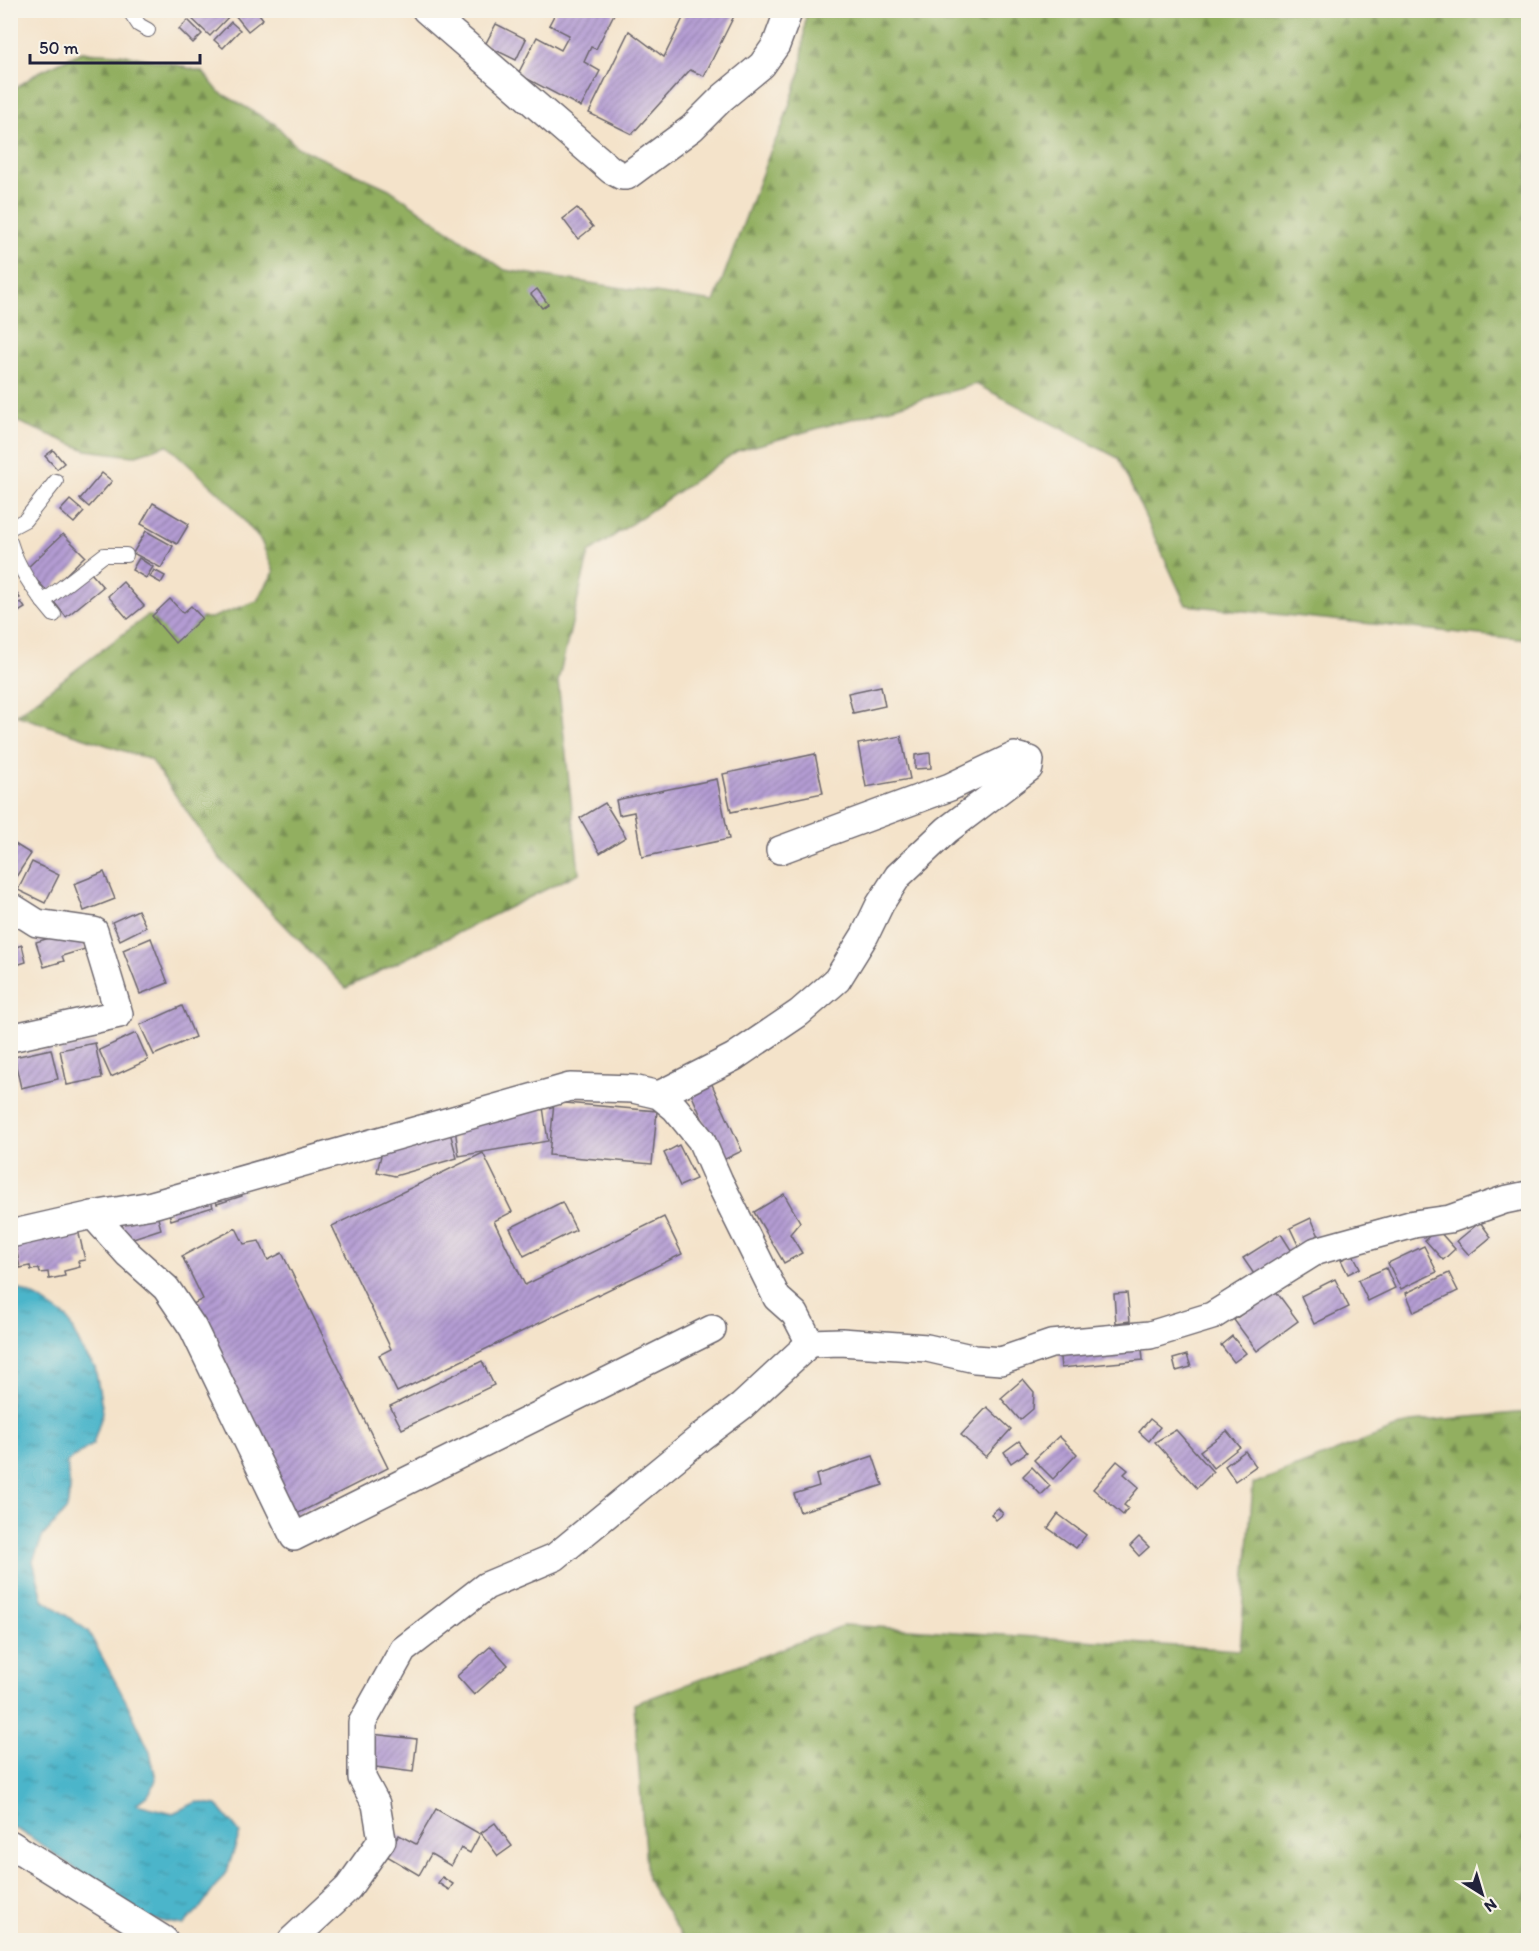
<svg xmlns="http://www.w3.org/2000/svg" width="1539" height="1951" font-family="Itim,sans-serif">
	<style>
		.forest { fill: url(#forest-firs); stroke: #5a684e; stroke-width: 1.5 }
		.water { fill: url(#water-ripples); stroke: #376c82; stroke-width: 1.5 }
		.building { fill: url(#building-hatch) }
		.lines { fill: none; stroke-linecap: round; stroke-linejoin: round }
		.service-casing { stroke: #6c666d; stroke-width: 16 }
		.minor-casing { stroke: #6c666d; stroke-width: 30 }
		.service { stroke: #fff; stroke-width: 14 }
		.minor { stroke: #fff; stroke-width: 27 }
	</style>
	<defs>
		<pattern id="forest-firs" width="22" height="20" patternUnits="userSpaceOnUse" patternTransform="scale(1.5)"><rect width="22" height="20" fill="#92af61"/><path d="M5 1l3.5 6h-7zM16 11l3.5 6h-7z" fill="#778e51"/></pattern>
		<pattern id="water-ripples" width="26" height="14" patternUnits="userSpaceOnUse" patternTransform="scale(1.5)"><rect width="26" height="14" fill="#4cb5ca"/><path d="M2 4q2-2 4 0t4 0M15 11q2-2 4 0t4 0" fill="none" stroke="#3f93a5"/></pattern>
		<pattern id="building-hatch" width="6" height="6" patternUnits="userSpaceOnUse" patternTransform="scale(1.5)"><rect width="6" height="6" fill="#b49cd3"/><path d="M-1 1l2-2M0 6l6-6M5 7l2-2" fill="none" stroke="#927fac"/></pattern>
	</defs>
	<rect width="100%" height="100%" fill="#f7f3e8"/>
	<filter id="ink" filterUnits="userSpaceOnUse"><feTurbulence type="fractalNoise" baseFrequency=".0167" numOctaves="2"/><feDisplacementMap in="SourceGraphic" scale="12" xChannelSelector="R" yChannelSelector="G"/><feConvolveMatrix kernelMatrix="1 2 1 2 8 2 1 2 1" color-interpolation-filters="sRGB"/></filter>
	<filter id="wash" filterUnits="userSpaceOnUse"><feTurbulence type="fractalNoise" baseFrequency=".008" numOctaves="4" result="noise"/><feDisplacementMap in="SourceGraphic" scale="24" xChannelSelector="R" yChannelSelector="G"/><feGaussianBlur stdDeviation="1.35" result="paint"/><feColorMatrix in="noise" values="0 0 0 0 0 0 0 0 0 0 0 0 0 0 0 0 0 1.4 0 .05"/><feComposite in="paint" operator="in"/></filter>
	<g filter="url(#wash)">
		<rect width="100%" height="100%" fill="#f4e3ca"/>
		<g class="forest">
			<polygon points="806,11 1528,11 1528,640 1186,605 1118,458 976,384 737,451 589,553 558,681 579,873 346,988 220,859 151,760 16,715 147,616 211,618 257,601 274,572 261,541 227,500 167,445 133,456 86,450 11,419 10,92 39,72 82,52 120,54 173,64 203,72 219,92 275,124 297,147 389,189 505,270 714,302 770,152 782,127 801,70"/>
			<polygon points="1528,1412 1528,1940 684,1940 647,1879 634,1704 845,1625 1240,1650 1253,1484 1411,1422"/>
		</g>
		<polygon class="water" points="10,1285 38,1298 67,1318 83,1351 95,1367 103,1412 93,1444 67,1462 70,1490 67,1509 43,1536 33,1561 43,1599 88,1631 128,1705 150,1752 156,1780 149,1794 136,1804 173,1813 197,1802 217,1805 240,1833 227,1871 200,1908 183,1925 140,1917 70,1865 29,1836 11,1826"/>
		<g id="blocks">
			<g class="building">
				<polygon points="192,10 235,10 210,36 188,15"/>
				<polygon points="241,10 256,10 263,19 248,31 235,15"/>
				<polygon points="557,10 616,10 596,49 591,47 584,62 600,71 581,107 518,74 537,37 561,50 569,35 549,25"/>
				<polygon points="687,10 737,10 704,76 690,70 632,134 589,113 629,31 664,57"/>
				<polygon points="188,20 202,34 193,43 179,29"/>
				<polygon points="231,22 240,30 223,48 214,40"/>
				<polygon points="496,24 526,39 516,60 485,45"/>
				<polygon points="577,208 593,227 578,239 563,219"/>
				<polygon points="537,289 548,304 542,308 531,294"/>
				<polygon points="53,450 64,463 57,469 45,456"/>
				<polygon points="102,473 112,481 89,507 80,499"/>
				<polygon points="70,500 84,512 74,523 60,511"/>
				<polygon points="153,503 189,524 177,544 141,524"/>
				<polygon points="146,531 173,546 161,568 133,553"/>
				<polygon points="63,534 85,556 48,592 26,569"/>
				<polygon points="139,558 153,567 146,578 132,570"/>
				<polygon points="154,570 165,576 161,583 150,577"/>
				<polygon points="90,572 103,587 66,617 54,602"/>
				<polygon points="123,582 144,606 128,619 108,596"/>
				<polygon points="14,589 20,598 13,601 10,592"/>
				<polygon points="170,599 183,613 191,606 202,618 175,643 152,616"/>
				<polygon points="21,602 25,608 10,617 10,608"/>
				<polygon points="881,686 885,706 853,713 848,693"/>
				<polygon points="901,736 910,779 866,787 858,744"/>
				<polygon points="930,753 931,768 915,769 915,755"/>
				<polygon points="815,754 823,793 731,812 723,774"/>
				<polygon points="717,779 729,839 642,857 634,812 619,815 616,800"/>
				<polygon points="605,803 626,837 600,853 580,818"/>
				<polygon points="10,841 31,854 10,886"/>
				<polygon points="32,862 59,875 45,903 18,890"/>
				<polygon points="104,872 115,899 84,911 74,884"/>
				<polygon points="138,910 146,927 120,940 112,922"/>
				<polygon points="66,933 80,934 85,949 62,956 64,961 44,967 36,942"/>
				<polygon points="151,938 168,983 140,994 123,950"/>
				<polygon points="22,945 26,962 10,967 10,949"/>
				<polygon points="182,1006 195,1037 154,1055 140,1025"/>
				<polygon points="136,1033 148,1060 111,1077 99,1050"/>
				<polygon points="95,1043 102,1078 67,1085 60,1050"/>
				<polygon points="51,1049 58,1079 21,1088 14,1057"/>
				<polygon points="710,1080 742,1151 721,1161 689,1089"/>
				<polygon points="554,1102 657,1111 652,1164 549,1155"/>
				<polygon points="543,1107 548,1141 459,1156 454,1122"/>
				<polygon points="448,1125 457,1158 395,1176 377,1172 384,1143"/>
				<polygon points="679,1145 696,1179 680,1186 664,1153"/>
				<polygon points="483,1153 512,1212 494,1221 525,1285 664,1217 682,1254 397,1392 379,1355 391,1349 332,1226"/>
				<polygon points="239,1185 242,1196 217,1204 213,1194"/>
				<polygon points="209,1194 213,1207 171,1220 167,1207"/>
				<polygon points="784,1194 800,1222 790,1234 802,1253 784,1263 754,1212"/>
				<polygon points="562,1202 576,1230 524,1256 510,1228"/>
				<polygon points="156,1211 161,1229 127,1240 121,1222"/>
				<polygon points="1311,1218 1321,1241 1301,1251 1290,1228"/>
				<polygon points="1480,1222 1491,1237 1469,1255 1457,1241"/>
				<polygon points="77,1225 85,1260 78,1261 80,1267 64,1271 65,1276 49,1279 48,1272 40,1273 39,1269 31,1270 30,1266 20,1268 14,1238"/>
				<polygon points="236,1228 244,1244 259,1241 268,1260 282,1253 388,1468 291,1517 187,1307 203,1299 182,1256"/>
				<polygon points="1437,1229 1455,1249 1443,1260 1425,1240"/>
				<polygon points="1281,1234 1293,1253 1256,1277 1243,1258"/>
				<polygon points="1424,1246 1437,1272 1401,1289 1388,1263"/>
				<polygon points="1353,1254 1360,1268 1348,1274 1341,1260"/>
				<polygon points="1386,1268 1395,1288 1368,1301 1358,1280"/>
				<polygon points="1449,1273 1458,1291 1414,1312 1406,1293"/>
				<polygon points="1335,1279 1349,1307 1314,1324 1301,1296"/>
				<polygon points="1275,1290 1298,1321 1257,1351 1234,1320"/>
				<polygon points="1127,1293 1130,1321 1116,1323 1114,1294"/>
				<polygon points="1232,1336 1246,1353 1234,1362 1221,1345"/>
				<polygon points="1059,1348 1142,1349 1143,1360 1061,1368"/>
				<polygon points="1187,1355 1191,1367 1176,1371 1173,1359"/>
				<polygon points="482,1361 494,1385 402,1429 390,1406"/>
				<polygon points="1023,1379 1034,1392 1033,1409 1020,1420 1001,1398"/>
				<polygon points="987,1407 1011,1429 986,1457 961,1435"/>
				<polygon points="1150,1419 1160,1427 1149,1441 1139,1432"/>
				<polygon points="1176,1430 1213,1472 1197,1488 1155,1442"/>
				<polygon points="1227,1431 1240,1447 1213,1468 1200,1451"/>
				<polygon points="1059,1436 1077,1454 1053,1479 1034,1460"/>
				<polygon points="1019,1441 1027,1452 1011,1463 1004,1452"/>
				<polygon points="1245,1451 1256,1466 1235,1481 1225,1466"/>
				<polygon points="873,1456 883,1485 800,1512 794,1494 819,1486 816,1475"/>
				<polygon points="1117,1461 1128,1470 1124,1474 1139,1487 1124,1505 1128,1508 1123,1515 1093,1489"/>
				<polygon points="1032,1467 1050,1486 1041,1495 1023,1476"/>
				<polygon points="998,1508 1003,1514 996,1520 991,1514"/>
				<polygon points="1058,1514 1086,1535 1076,1548 1048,1528"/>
				<polygon points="1139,1537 1149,1547 1139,1556 1130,1546"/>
				<polygon points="491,1646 508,1665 474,1695 457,1676"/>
				<polygon points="371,1734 417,1739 413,1772 368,1766"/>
				<polygon points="436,1809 480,1834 470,1853 461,1848 451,1866 431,1854 419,1875 387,1856 399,1835 416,1844"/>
				<polygon points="495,1823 512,1846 498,1856 481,1833"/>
				<polygon points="442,1877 453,1884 449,1890 438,1883"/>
			</g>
		</g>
	</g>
	<g filter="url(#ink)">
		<use href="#blocks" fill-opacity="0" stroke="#6c666d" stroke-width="1.5"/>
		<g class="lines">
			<defs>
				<g id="service">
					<polyline points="129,10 139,25 148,30"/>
					<polyline points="10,528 25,520 56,481"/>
					<path d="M10,542C18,569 36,594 54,615"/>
					<polyline points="43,602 104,555 126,555"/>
				</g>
				<g id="minor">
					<polyline points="426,10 611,170 622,176 627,176 692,128 722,98 762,65 776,45 789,10"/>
					<polyline points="10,906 37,923 94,931 119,1014 10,1038"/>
					<polyline points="659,1095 734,1057 799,1013 837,980 865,935 880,904 898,876 947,830 1029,768 1030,760 1015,756 950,787 780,850"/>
					<polyline points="93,1215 128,1254 166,1288 193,1328 294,1537 712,1329"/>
					<polyline points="10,1234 93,1215 152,1205 570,1087 633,1089 659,1095 675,1108 701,1140 719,1181 777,1298 795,1314 810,1343 841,1342 927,1348 975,1359 1001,1361 1051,1344 1150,1335 1212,1316 1316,1251 1414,1224 1450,1219 1504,1200 1528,1195"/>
					<polyline points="10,1844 164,1940"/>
					<polyline points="292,1940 348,1888 382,1840 376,1804 362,1778 362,1723 403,1650 486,1586 555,1557 701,1437 742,1406 810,1343"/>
				</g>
			</defs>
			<use href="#service" class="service-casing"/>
			<use href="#minor" class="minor-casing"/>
			<use href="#service" class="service"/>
			<use href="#minor" class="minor"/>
		</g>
	</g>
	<rect width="1539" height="1951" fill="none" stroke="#f7f3e8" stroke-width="36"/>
	<g transform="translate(1482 1894) rotate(143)" stroke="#f7f3e8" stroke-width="4.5" paint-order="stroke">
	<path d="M0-4.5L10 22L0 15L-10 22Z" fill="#22223b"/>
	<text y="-9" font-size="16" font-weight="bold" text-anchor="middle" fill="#22223b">N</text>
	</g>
	<path d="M30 54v9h170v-9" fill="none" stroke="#22223b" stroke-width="3"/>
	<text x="39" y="54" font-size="18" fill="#22223b" stroke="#f7f3e8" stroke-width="4.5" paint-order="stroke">50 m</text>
</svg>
